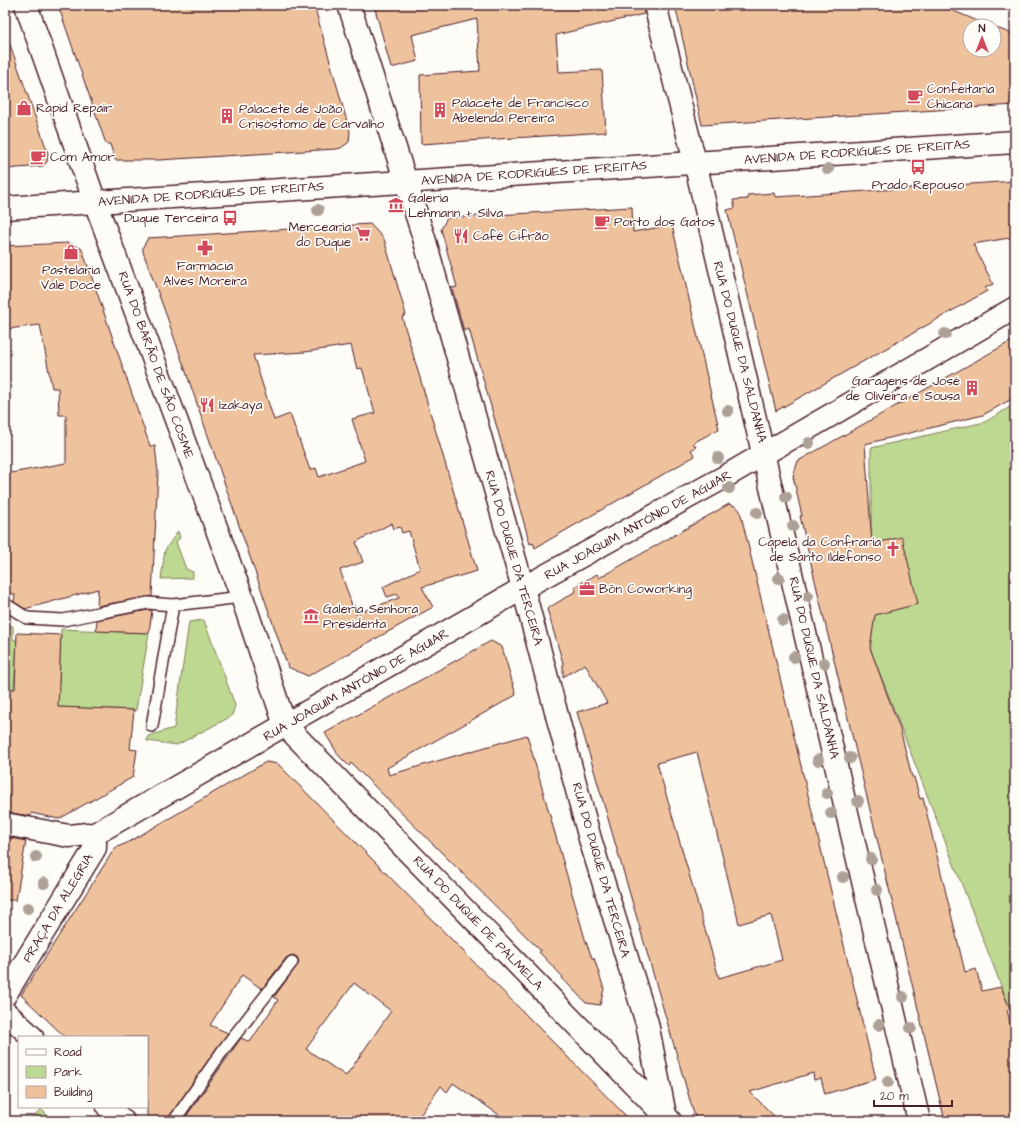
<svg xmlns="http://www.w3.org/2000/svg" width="1020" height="1126" font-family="'Architects Daughter',sans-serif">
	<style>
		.green { fill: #bdd890; stroke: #847c5e }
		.building { fill: #efc29e; stroke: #4a1f2b; fill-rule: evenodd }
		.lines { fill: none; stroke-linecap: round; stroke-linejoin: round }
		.service-casing { stroke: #4a1f2b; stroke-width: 14 }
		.minor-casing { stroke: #4a1f2b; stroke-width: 25 }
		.secondary-casing { stroke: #4a1f2b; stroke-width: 25 }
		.service { stroke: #fdfcf7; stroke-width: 11 }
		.minor { stroke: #fdfcf7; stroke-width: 22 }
		.secondary { stroke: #fdfcf7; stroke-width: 22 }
		.tree { fill: #ada197 }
		.labels { text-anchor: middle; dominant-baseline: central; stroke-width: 3.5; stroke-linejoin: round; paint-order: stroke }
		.poi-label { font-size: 13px; fill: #4a1f2b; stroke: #fdfcf7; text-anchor: start }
		.street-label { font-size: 13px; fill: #4a1f2b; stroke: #fdfcf7 }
	</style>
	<rect width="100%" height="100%" fill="#fdfcf7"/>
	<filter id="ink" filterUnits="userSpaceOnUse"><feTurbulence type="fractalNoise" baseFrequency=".025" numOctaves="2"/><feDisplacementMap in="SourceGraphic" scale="8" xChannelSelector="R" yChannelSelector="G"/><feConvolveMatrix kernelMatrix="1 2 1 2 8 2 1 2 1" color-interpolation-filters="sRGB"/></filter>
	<g filter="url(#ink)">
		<g class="green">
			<polygon points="1015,404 1015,1019 1014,1019 870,648 873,574 871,524 871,448 985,422"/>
			<polygon points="178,531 180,538 176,542 186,569 193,572 193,578 161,579 165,550"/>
			<polygon points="204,620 235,705 232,716 177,745 147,741 148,736 174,728 189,622"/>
			<polygon points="5,626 13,626 13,640 17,640 14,689 5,689"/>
			<polygon points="61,629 149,633 136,710 53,707 59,681"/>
			<polygon points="41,1109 53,1121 30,1121"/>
		</g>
		<g class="building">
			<polygon points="58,5 314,5 350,132 349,142 341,148 336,149 159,160 115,160 110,144 106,144"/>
			<polygon points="374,5 643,5 644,14 556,35 559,72 602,70 606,132 421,144 420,75 480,71 477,19 412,35 418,61 391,68"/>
			<polygon points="675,5 939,5 990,26 970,26 970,50 994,50 994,27 1015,35 1015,105 702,125"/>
			<polygon points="5,39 8,39 48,153 47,162 43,166 5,169"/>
			<polygon points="1015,181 1015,237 973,244 993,284 985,288 987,291 776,411 727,210 735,208 733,200 748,199 748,195 774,193 775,197 808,195"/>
			<polygon points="632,207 633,232 672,225 719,429 693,443 696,447 691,450 695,456 535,548 533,543 530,544 469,329 464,331 452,288 457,287 441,229 447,218"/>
			<path d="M370,224L384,239L406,315L402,317L477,571L422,587L433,607L308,676L288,667L167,317L143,252V247L148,238ZM351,345L357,369L362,368L375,413L352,419L365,461L319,477L316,468L310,470L290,414L274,420L253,355L305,352ZM392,523L394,529L400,527L402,533L409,531L420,569L383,587L387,597L397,594L399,598L355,614L340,570L363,562L356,542Z"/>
			<polygon points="68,243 81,248 83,252 150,446 155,446 158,472 152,596 97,606 98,589 25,609 14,602 15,594 5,594 5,474 66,463 66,415 59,415 58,388 52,388 40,325 8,329 8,323 5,323 5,246"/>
			<polygon points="1015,339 1015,397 983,415 865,444 872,544 902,537 918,604 875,615 870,648 900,729 912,777 914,777 920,799 923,798 965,972 976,969 982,991 1001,987 1010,1009 1007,1010 1015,1043 1015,1121 945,1121 820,602 800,516 802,516 793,476 798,461"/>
			<path d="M729,504L737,507L740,511L876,1079L825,1094L821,1078L814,1080L813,1073L750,1092L779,1121H696L577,712L607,703L585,664L563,677V663L547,609L576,591L574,587L597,574L599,578ZM697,752L739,924L771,915L782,960L719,978L657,763Z"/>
			<polygon points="148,610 152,610 149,633 96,631 97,620"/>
			<polygon points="17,633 61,635 58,707 134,710 130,749 137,750 133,777 59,819 31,813 31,816 5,812 5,689 15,689"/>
			<polygon points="491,641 502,647 516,695 387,768 389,775 527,735 585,939 592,958 594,958 604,989 600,1005 586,1003 562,978 563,977 539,952 541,951 351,763 349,766 339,756 325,733"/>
			<path d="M266,762L278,764L631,1121H508L453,1083L447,1092L441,1086L416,1121H183L241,1038L250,1042L278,1000L274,997L299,963L297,957L293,955L286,958L262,989L242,975L210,1025L228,1033L167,1121H153L147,1115V1037H65L21,995L115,848L127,843ZM354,983L391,1011L346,1076L306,1049Z"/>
			<polygon points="5,837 26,841 16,900 5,900"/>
		</g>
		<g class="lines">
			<defs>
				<g id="service">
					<polyline points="5,604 27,618 63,620 148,603 173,605"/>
					<polyline points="152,726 173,605 242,597"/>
					<polyline points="174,1121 223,1050 292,962"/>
				</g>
				<g id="minor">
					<polyline points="26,5 95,202 242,597 285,725 670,1121"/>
					<polyline points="349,5 424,238 523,588 590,839 647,1023 665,1115"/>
					<polyline points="655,5 695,162 919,1121"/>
					<polyline points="5,824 69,836 88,834 93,835 95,839 95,848 5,995"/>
					<polyline points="93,835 523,588 721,479 1015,308"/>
					<polyline points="5,1012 32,1037"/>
					<polyline points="108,1107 123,1121"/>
				</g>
				<polyline id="secondary" points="5,208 1015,142"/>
			</defs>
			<use href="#service" class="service-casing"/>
			<use href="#minor" class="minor-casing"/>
			<use href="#secondary" class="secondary-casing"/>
			<use href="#service" class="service"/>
			<use href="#minor" class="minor"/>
			<use href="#secondary" class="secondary"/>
		</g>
		<g class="tree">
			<circle cx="828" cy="169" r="6"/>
			<circle cx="318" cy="210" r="6"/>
			<circle cx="945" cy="334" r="6"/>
			<circle cx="728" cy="411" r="6"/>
			<circle cx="809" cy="443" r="6"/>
			<circle cx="718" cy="458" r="6"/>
			<circle cx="729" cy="488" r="6"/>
			<circle cx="786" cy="497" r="6"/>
			<circle cx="757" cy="513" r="6"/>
			<circle cx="793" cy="526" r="6"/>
			<circle cx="779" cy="578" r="6"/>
			<circle cx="808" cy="596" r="6"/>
			<circle cx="783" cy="620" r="6"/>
			<circle cx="794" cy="657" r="6"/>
			<circle cx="824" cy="663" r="6"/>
			<circle cx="850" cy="758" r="6"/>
			<circle cx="818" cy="760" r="6"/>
			<circle cx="827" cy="793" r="6"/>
			<circle cx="858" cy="801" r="6"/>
			<circle cx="831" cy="813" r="6"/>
			<circle cx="36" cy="857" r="6"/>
			<circle cx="871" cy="859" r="6"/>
			<circle cx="843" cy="877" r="6"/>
			<circle cx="44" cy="883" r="6"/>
			<circle cx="877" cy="890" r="6"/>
			<circle cx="28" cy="908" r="6"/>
			<circle cx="903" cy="997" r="6"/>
			<circle cx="879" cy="1025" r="6"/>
			<circle cx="911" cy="1028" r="6"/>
			<circle cx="888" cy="1082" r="6"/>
		</g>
	</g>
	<defs>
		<symbol id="cafe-bare" viewBox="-9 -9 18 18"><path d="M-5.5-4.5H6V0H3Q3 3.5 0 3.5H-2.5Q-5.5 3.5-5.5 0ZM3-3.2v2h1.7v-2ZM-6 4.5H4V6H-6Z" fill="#d1495b" stroke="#fdfcf7" stroke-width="2.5" paint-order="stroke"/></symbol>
		<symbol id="shop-bare" viewBox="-9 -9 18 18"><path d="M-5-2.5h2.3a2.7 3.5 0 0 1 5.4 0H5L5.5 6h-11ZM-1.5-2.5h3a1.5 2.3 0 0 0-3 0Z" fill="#d1495b" stroke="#fdfcf7" stroke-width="2.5" paint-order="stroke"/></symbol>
		<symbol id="building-bare" viewBox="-9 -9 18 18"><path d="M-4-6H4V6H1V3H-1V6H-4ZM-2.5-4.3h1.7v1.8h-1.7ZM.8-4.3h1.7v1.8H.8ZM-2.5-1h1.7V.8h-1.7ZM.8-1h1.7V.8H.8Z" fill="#d1495b" stroke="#fdfcf7" stroke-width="2.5" paint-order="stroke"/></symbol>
		<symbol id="bus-bare" viewBox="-9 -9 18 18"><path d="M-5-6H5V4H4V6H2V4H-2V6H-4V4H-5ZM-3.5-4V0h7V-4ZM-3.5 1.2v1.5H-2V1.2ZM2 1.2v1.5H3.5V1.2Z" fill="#d1495b" stroke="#fdfcf7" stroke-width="2.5" paint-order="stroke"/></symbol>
		<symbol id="museum-bare" viewBox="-9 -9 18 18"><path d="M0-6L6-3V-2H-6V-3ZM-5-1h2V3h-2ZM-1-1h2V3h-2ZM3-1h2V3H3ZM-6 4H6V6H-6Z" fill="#d1495b" stroke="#fdfcf7" stroke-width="2.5" paint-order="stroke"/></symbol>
		<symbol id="supermarket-bare" viewBox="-9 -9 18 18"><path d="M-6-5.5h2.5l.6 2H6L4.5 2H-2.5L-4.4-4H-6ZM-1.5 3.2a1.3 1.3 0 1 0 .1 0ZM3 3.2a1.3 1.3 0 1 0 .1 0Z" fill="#d1495b" stroke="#fdfcf7" stroke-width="2.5" paint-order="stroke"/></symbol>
		<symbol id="restaurant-bare" viewBox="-9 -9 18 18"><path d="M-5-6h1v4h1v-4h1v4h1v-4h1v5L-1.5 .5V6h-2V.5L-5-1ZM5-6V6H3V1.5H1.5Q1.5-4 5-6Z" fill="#d1495b" stroke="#fdfcf7" stroke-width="2.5" paint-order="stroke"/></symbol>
		<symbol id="pharmacy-bare" viewBox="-9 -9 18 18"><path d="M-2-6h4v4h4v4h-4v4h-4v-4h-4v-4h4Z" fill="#d1495b" stroke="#fdfcf7" stroke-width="2.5" paint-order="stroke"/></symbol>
		<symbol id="church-bare" viewBox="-9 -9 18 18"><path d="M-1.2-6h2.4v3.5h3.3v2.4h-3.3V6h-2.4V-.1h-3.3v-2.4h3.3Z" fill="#d1495b" stroke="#fdfcf7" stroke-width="2.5" paint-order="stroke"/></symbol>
		<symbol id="office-bare" viewBox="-9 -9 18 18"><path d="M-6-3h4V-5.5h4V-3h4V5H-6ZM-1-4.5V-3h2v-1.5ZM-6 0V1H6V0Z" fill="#d1495b" stroke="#fdfcf7" stroke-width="2.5" paint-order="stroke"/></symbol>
	</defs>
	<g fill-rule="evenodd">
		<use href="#cafe-bare" x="904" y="85" width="22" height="22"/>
		<use href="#shop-bare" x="13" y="97" width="22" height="22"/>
		<use href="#building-bare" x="429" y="99" width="22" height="22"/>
		<use href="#building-bare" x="216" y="105" width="22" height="22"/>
		<use href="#cafe-bare" x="27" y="146" width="22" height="22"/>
		<use href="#bus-bare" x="907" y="156" width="22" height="22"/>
		<use href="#museum-bare" x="385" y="194" width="22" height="22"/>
		<use href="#bus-bare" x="219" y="207" width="22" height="22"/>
		<use href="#cafe-bare" x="591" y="211" width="22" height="22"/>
		<use href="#supermarket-bare" x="352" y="223" width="22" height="22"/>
		<use href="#restaurant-bare" x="450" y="225" width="22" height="22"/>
		<use href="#pharmacy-bare" x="194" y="237" width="22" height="22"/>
		<use href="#shop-bare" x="60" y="241" width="22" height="22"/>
		<use href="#building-bare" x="961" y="377" width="22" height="22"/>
		<use href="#restaurant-bare" x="196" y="394" width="22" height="22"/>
		<use href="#church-bare" x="882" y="538" width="22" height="22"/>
		<use href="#office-bare" x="576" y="578" width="22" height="22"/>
		<use href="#museum-bare" x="300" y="605" width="22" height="22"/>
	</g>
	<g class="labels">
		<g class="poi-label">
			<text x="927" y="89">Confeitaria<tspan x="927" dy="15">Chicana</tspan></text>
			<text x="452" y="103">Palacete de Francisco<tspan x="452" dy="15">Abelenda Pereira</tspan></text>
			<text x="36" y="108">Rapid Repair</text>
			<text x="239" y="109">Palacete de João<tspan x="239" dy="15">Crisóstomo de Carvalho</tspan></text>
			<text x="50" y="157">Com Amor</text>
			<text x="918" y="185" text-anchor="middle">Prado Repouso</text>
			<text x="408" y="198">Galeria<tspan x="408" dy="15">Lehmann + Silva</tspan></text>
			<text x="218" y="218" text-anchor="end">Duque Terceira</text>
			<text x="614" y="222">Porto dos Gatos</text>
			<text x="351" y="227" text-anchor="end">Mercearia<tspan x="351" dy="15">do Duque</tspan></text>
			<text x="473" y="236">Café Cifrão</text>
			<text x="205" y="266" text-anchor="middle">Farmácia<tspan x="205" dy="15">Alves Moreira</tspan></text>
			<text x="71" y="270" text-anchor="middle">Pastelaria<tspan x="71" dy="15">Vale Doce</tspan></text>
			<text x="960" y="381" text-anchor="end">Garagens de José<tspan x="960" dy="15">de Oliveira e Sousa</tspan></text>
			<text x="219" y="405">Izakaya</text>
			<text x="881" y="542" text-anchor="end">Capela da Confraria<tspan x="881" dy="15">de Santo Ildefonso</tspan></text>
			<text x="599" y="589">Bōn Coworking</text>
			<text x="323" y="609">Galeria Senhora<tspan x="323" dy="15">Presidenta</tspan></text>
		</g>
		<g class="street-label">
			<text transform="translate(857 152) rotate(-4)">AVENIDA DE RODRIGUES DE FREITAS</text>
			<text transform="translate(534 173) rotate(-4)">AVENIDA DE RODRIGUES DE FREITAS</text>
			<text transform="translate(211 194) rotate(-4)">AVENIDA DE RODRIGUES DE FREITAS</text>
			<text transform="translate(740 352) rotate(76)">RUA DO DUQUE DA SALDANHA</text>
			<text transform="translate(156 365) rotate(70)">RUA DO BARÃO DE SÃO COSME</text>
			<text transform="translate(638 525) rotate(-29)">RUA JOAQUIM ANTÓNIO DE AGUIAR</text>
			<text transform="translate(514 558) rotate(74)">RUA DO DUQUE DA TERCEIRA</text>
			<text transform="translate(814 668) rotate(77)">RUA DO DUQUE DA SALDANHA</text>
			<text transform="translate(356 685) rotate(-30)">RUA JOAQUIM ANTÓNIO DE AGUIAR</text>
			<text transform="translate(601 870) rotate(74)">RUA DO DUQUE DA TERCEIRA</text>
			<text transform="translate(58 908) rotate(-59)">PRAÇA DA ALEGRIA</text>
			<text transform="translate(478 923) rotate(46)">RUA DO DUQUE DE PALMELA</text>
		</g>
	</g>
	<rect width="1020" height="1126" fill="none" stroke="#fdfcf7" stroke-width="20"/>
	<rect x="10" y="10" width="1000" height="1106" fill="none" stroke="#4a1f2b" stroke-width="1.5" filter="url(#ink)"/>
	<rect x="18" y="1036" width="130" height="72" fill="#fdfcf7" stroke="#b5a4a5"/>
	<rect x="26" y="1049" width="20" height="6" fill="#fdfcf7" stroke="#b5a4a5"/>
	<text x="54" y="1056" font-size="12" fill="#4a1f2b">Road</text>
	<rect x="26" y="1066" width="20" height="12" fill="#bdd890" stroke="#b5a4a5"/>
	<text x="54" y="1076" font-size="12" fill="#4a1f2b">Park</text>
	<rect x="26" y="1086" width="20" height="12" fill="#efc29e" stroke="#b5a4a5"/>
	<text x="54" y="1096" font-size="12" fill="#4a1f2b">Building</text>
	<g transform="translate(982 38)"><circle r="19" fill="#fdfcf7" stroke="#b5a4a5"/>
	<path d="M0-3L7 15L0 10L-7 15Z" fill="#d1495b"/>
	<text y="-6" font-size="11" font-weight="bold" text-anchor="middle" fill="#4a1f2b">N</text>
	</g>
	<path d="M874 1100v6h78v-6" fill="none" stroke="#4a1f2b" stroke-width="2"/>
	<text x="880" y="1100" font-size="12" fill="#4a1f2b" stroke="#fdfcf7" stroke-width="3" paint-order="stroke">20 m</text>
</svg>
